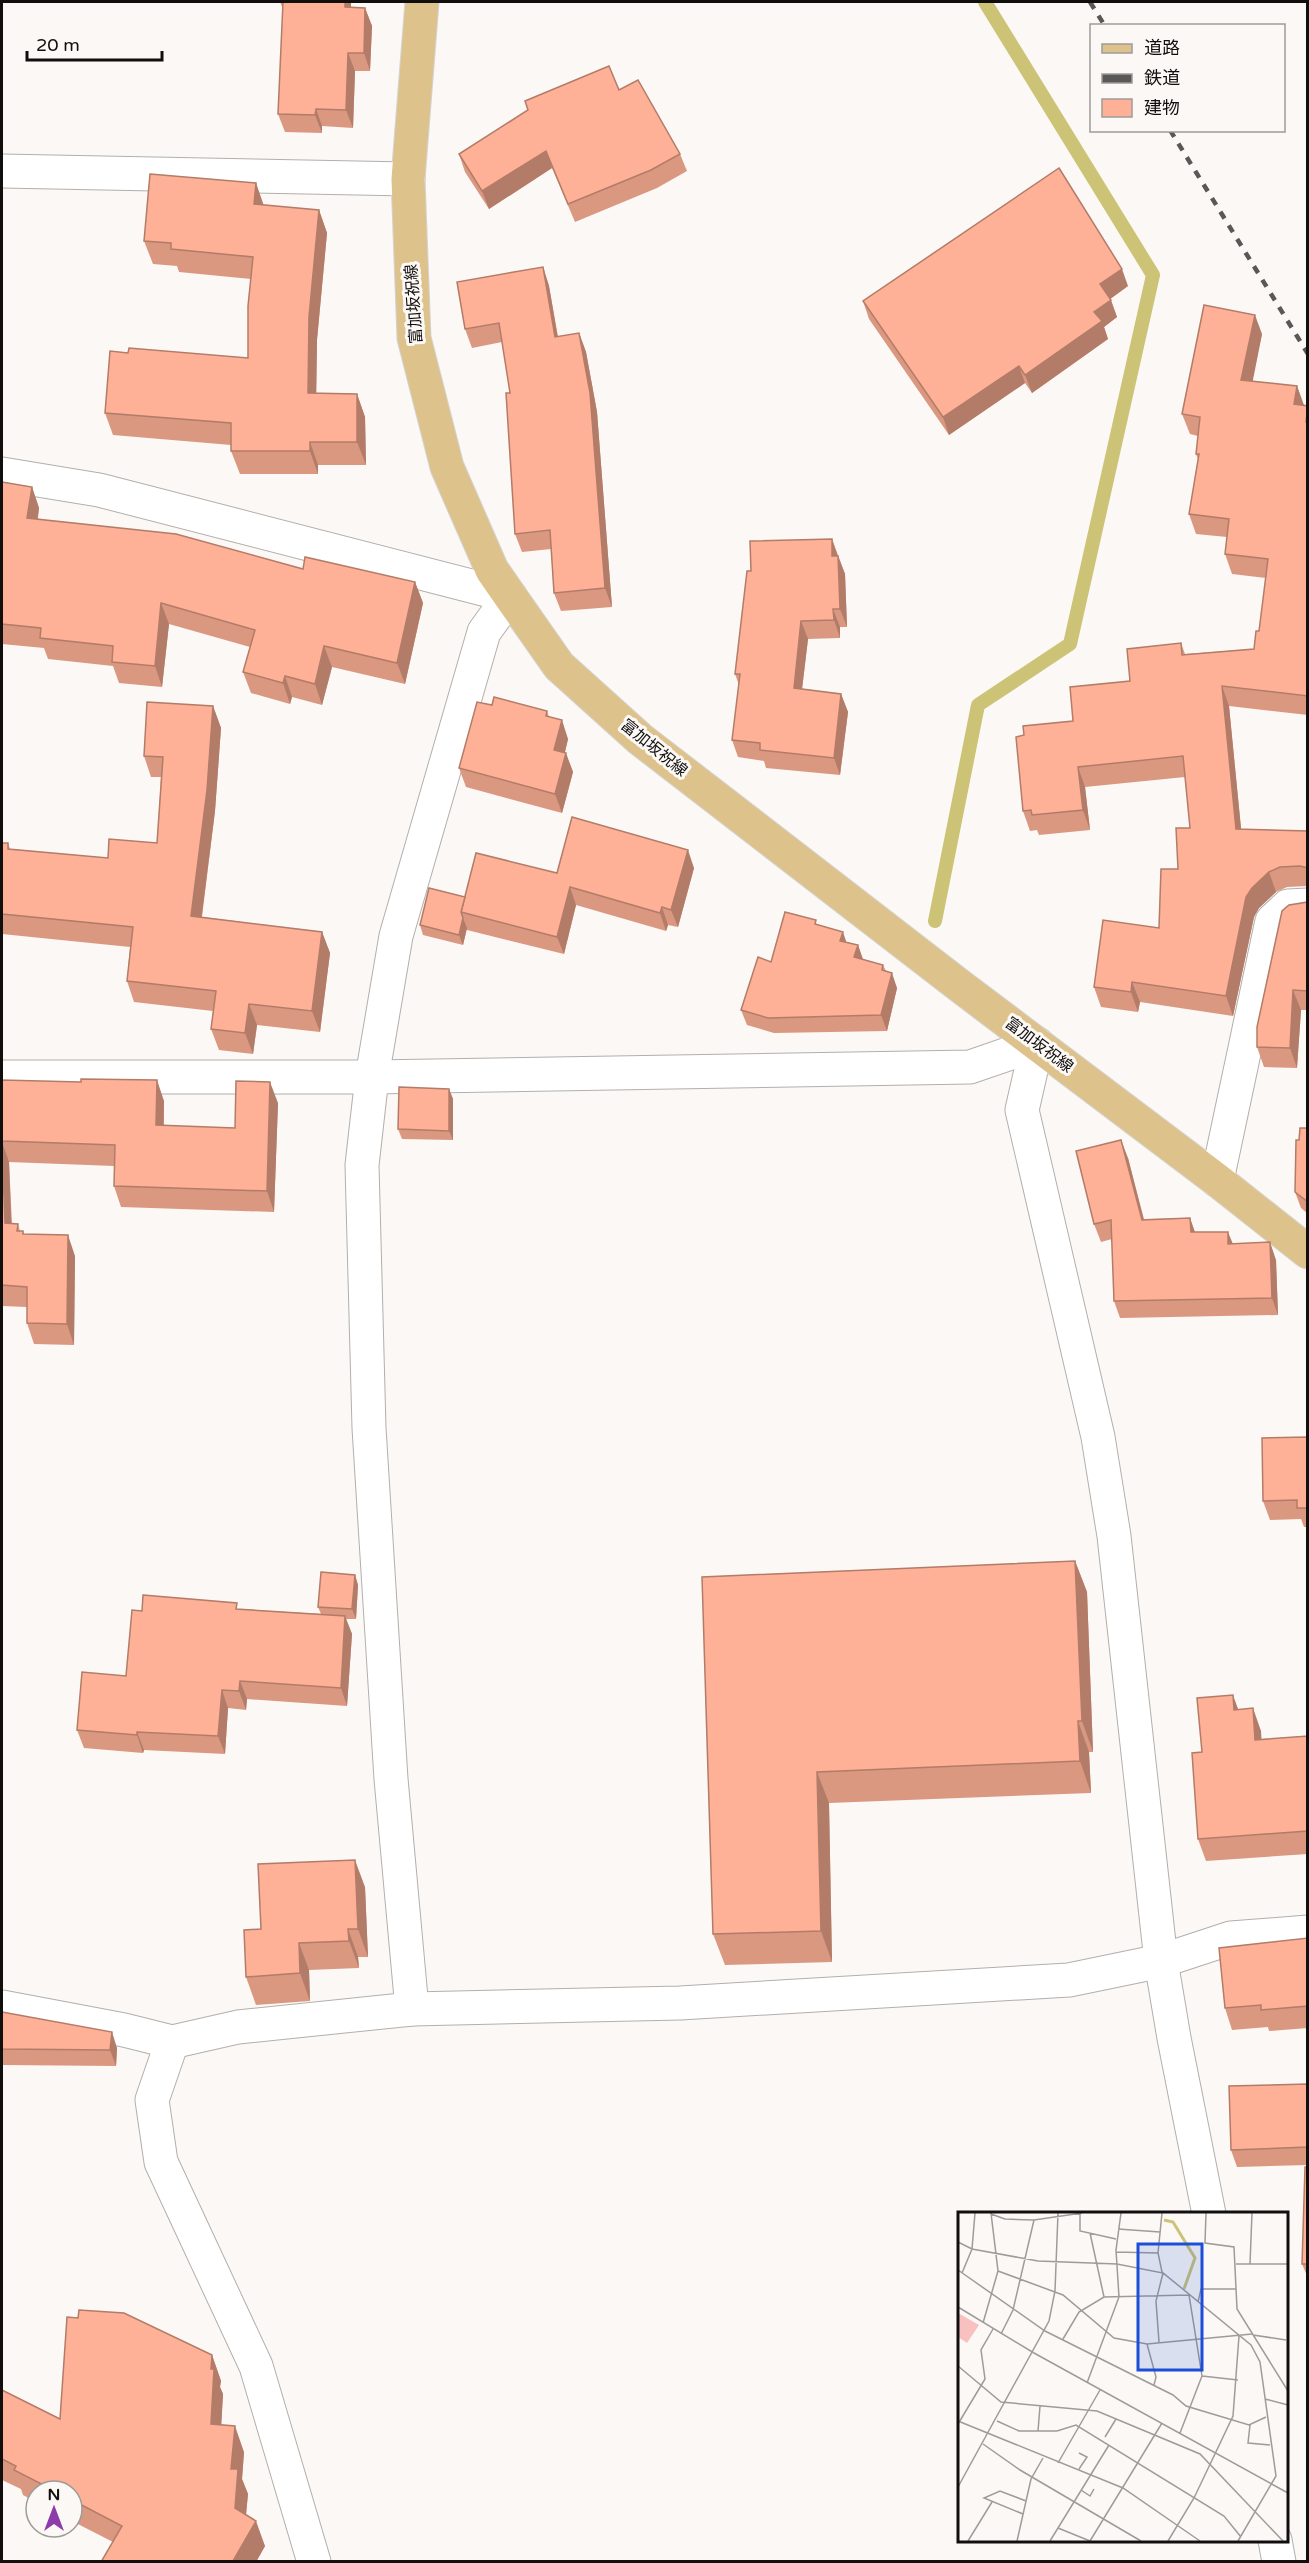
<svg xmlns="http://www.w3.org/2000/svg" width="1309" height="2563" font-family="'Varela Round','Noto Sans JP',sans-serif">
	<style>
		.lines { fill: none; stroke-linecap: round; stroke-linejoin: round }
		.stream { stroke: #ccc376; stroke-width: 14 }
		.minor-casing { stroke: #b2afac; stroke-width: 35 }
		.major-casing { stroke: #d4d4d4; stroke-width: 35 }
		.minor { stroke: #fff; stroke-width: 33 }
		.major { stroke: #ddc28c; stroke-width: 33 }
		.rail { stroke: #5a5857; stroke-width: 4.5; stroke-dasharray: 8 8; stroke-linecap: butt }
		.wall { fill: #da9881 }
		.shaded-wall { fill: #b27c69 }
		.building { fill: #feb196; stroke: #b27c69; stroke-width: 1.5 }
		.labels { text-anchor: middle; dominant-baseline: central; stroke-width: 6; stroke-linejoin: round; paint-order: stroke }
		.street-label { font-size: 16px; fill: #100f0e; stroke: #fcf8f5 }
		.inset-river { fill: none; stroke: #ccc376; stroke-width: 3 }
		.inset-road { fill: none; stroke: #9e9b99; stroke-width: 1.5 }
		.view { fill: #1d4ed8; fill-opacity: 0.15; stroke: #1d4ed8; stroke-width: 3 }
		.inset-edge { fill: none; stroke: #100f0e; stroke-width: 3 }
	</style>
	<rect width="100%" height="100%" fill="#fcf8f5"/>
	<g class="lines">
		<polyline class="stream" points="935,921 978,705 1070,644 1153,275 985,2"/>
		<defs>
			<g id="minor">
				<polyline points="2,171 408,179"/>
				<polyline points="2,474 99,490 510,596 484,632 396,936 372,1077 362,1165 369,1428 391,1779 412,2009"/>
				<polyline points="1037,1044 1022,1110 1098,1437 1114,1536 1161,1961 1174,2038 1209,2214"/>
				<polyline points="2,1077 372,1077 970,1067 1037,1044"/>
				<polyline points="1217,1180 1272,921 1288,906 1308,905"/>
				<polyline points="2,2007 124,2030 172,2042 238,2027 412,2009 680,2003 1069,1980 1161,1961 1231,1938 1308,1932"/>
				<polyline points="172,2042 152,2100 161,2162 256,2366 314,2562"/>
				<polyline points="1275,2540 1279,2562"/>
			</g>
			<polyline id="major" points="422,2 408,179 414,338 447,467 492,570 510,596 559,666 640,739 960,986 1217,1180 1308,1252"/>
		</defs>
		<use href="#minor" class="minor-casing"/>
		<use href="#major" class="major-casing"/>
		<use href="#minor" class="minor"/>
		<use href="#major" class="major"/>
		<g class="rail">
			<polyline points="1090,2 1105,26"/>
			<polyline points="1170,130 1308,354"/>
		</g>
	</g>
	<g class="wall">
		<polygon points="280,2 351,2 351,8 365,8 372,26 370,71 355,71 353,128 322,126 322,133 285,132 278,114 283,9"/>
		<polygon points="619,90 680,154 687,171 657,188 575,222 552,168 489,209 465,172 459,154"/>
		<polygon points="256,183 263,205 319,210 327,233 317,340 316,393 357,394 365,417 366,465 318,465 318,474 240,474 231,451 231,445 113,435 105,413 128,353 248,358 251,279 179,272 177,266 153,264 144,241"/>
		<polygon points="543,267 549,286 558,337 579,333 586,352 597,412 612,607 561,611 554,593 551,549 522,552 515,534 510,393 502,342 472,348 465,329"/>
		<polygon points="1128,286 1110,299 1117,317 1104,327 1108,339 1032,393 1025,383 949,435 869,319 863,301"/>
		<polygon points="1262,334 1252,381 1297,386 1304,405 1308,406 1308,715 1229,706 1241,829 1308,831 1308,886 1287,887 1276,892 1259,908 1254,917 1233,1016 1140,1002 1138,1012 1101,1007 1094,987 1159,928 1190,828 1185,777 1085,787 1090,830 1039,835 1037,830 1030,831 1023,811 1024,735 1073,721 1181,643 1185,654 1254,649 1259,631 1266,578 1232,574 1225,554 1227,537 1196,534 1189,514 1198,459 1196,454 1198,436 1190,434 1182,414"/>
		<polygon points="2,482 32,487 39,508 38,519 303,569 415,582 423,603 405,684 332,667 322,705 292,697 290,704 251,693 243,672 250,647 169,624 162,687 119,683 113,666 48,659 44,648 2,644"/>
		<polygon points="832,539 845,574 847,627 840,627 840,638 808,639 802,689 841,694 848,712 840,775 766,768 764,761 738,757 732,740 739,685 735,674"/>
		<polygon points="492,705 547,711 549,717 568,739 565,752 573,772 562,813 466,787 459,768"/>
		<polygon points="213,706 221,728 215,811 202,917 322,932 330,953 320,1032 257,1025 253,1054 219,1050 211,1029 213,1011 134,1002 127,981 130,947 2,934 2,843 8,843 10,849 108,858 157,843 161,777 151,777 144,756"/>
		<polygon points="694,868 678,927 668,925 666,931 576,905 564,954 467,930 467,928 463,945 423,935 420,925 465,897 557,873"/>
		<polygon points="1308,902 1308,1010 1301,1010 1297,1068 1264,1067 1257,1047"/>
		<polygon points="818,925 847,942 858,945 863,959 883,965 886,971 897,988 887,1031 774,1033 747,1025 741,1010 771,962"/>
		<polygon points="2,1080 164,1101 164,1126 235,1128 278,1103 274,1212 121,1207 114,1186 114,1166 9,1162 12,1224 18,1224 20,1231 23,1231 24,1234 75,1256 74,1345 34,1344 27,1323 27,1307 2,1306"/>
		<polygon points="449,1089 453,1099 453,1140 402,1139 398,1129"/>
		<polygon points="1308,1128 1308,1214 1301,1208 1295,1192 1299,1140"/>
		<polygon points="1128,1158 1144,1219 1190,1218 1195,1232 1233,1244 1276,1260 1278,1315 1120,1318 1114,1301 1112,1239 1101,1242 1094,1224"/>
		<polygon points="1308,1437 1308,1527 1304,1527 1301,1519 1270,1520 1263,1501"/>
		<polygon points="1075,1561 1087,1592 1093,1752 1089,1752 1091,1793 829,1803 832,1962 725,1965 713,1934 702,1577"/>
		<polygon points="355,1575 358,1585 356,1619 346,1619 352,1634 347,1706 247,1699 246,1710 228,1708 225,1754 144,1750 143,1753 84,1748 77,1730 126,1676 142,1611 239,1609 321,1614 318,1607"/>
		<polygon points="1238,1709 1261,1731 1261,1739 1308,1736 1308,1854 1206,1861 1198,1839"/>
		<polygon points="365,1887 368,1957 358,1957 359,1968 309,1970 310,2001 256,2005 246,1977 261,1929"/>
		<polygon points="1308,1938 1308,2028 1269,2031 1268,2027 1232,2030 1225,2008"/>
		<polygon points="2,2012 117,2048 116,2066 2,2065"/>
		<polygon points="1308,2084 1308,2165 1237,2167 1231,2150"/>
		<polygon points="1308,2167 1308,2278 1302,2264"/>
		<polygon points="212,2355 221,2381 220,2387 223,2394 221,2425 244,2452 242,2479 248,2494 246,2515 265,2546 256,2562 101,2562 113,2542 72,2521 72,2491 36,2491 36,2502 23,2495 21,2489 2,2480 2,2390 60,2419"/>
	</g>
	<g class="shaded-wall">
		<polygon points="345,2 351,2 351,25 345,7"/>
		<polygon points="365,8 372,26 370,71 364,53"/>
		<polygon points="348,53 355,71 353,128 346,110"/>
		<polygon points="316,109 322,126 322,133 315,115"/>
		<polygon points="546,151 552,168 489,209 482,191"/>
		<polygon points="256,183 264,206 254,204"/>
		<polygon points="319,210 327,233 317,340 316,416 308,393 309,317"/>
		<polygon points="543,267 549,286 561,356 555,337"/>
		<polygon points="1122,269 1128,286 1106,302 1100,284"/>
		<polygon points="1111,300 1117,317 1104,327 1108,339 1032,393 1025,375 1094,312"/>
		<polygon points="1255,315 1262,334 1249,400 1241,380"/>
		<polygon points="579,333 586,352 597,412 612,607 605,588"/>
		<polygon points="1019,366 1025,383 949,435 943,417"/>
		<polygon points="1297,386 1304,406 1294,404"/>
		<polygon points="357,394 365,417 366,465 357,442"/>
		<polygon points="310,442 318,465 318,474 310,451"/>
		<polygon points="32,487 39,508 34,539 27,518"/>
		<polygon points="832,539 838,557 832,556"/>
		<polygon points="838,556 845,574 847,627 840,609"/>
		<polygon points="415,582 423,603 405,684 397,663"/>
		<polygon points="161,603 169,624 162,687 155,666"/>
		<polygon points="833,609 840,627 840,638 834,620"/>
		<polygon points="801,621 808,639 800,706 794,688"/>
		<polygon points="324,646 332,667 322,705 315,684"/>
		<polygon points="285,676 292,697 290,704 283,683"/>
		<polygon points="1222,686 1229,706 1243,848 1236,829"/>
		<polygon points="841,694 848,712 840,775 834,758"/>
		<polygon points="213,706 221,728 215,811 199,937 191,916"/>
		<polygon points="562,720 568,739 561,769 554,750"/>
		<polygon points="566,753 573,772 562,813 555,794"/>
		<polygon points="1078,767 1085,787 1090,830 1083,810"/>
		<polygon points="688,850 694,868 678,927 671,910"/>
		<polygon points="1269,872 1276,892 1259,908 1254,917 1233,1016 1226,996 1246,897 1252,888"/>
		<polygon points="570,887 576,905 564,954 557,937"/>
		<polygon points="662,907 668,925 666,931 660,913"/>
		<polygon points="463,918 467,928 463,945 459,935"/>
		<polygon points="322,932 330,953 320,1032 312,1011"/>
		<polygon points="843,932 848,947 840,941"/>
		<polygon points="858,945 863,960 854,957"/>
		<polygon points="892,973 897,988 887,1031 881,1015"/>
		<polygon points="1132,982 1140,1002 1138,1012 1131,992"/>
		<polygon points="1293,990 1301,1010 1297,1068 1290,1048"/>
		<polygon points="249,1004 257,1025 253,1054 245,1033"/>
		<polygon points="157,1080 164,1101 163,1147 156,1125"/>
		<polygon points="270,1082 278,1103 274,1212 267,1191"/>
		<polygon points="449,1089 453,1099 453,1140 449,1131"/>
		<polygon points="1121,1140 1128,1158 1148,1237 1142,1220"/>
		<polygon points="2,1142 9,1162 12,1244 5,1223"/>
		<polygon points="1190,1218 1196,1236 1191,1232"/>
		<polygon points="1228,1232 1235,1249 1228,1244"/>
		<polygon points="68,1235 75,1256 74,1345 67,1324"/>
		<polygon points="1270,1242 1276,1260 1278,1315 1272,1298"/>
		<polygon points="1075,1561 1087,1592 1093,1752 1082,1721"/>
		<polygon points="355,1575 358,1585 356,1619 352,1609"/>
		<polygon points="345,1616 352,1634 347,1706 341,1688"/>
		<polygon points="240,1681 247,1699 246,1710 239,1691"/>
		<polygon points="222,1690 228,1708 225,1754 218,1736"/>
		<polygon points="1233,1695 1241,1717 1234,1710"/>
		<polygon points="1253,1708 1261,1731 1263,1762 1255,1740"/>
		<polygon points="1078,1721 1089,1752 1091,1793 1080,1761"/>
		<polygon points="137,1732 144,1750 143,1753 137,1735"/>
		<polygon points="817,1772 829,1803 832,1962 821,1931"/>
		<polygon points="355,1860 365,1887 368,1957 358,1929"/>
		<polygon points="348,1929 358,1957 359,1968 349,1941"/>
		<polygon points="299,1943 309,1970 310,2001 300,1973"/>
		<polygon points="112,2032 117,2048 116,2066 110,2050"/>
		<polygon points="212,2355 221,2381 220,2387 223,2394 220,2449 211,2424 211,2369"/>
		<polygon points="235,2426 244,2452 242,2479 248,2494 244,2534 235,2508 231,2469"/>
		<polygon points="256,2521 265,2546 256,2562 233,2562"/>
	</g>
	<g class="building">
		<polygon points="283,2 345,2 345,7 365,8 364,53 348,53 346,110 316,109 315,115 278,114"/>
		<polygon points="609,66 619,90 638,80 680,154 651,170 568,204 546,151 482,191 459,154 528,110 525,101"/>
		<polygon points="1059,168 1122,269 1100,284 1111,300 1094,312 1102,321 1025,375 1019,366 943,417 863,301"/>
		<polygon points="150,174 256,183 254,204 319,210 309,317 308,393 357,394 357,442 310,442 310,451 231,451 231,423 105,413 110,351 128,353 129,348 248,358 248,306 253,257 171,249 171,243 144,241"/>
		<polygon points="543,267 555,337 579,333 590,393 605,588 554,593 550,530 515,534 506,393 510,393 499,323 465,329 457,282"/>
		<polygon points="1204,305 1255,315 1241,380 1297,386 1294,404 1308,406 1306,422 1308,423 1308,696 1222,686 1236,829 1308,831 1308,868 1300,866 1280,867 1269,872 1252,888 1246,897 1226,996 1132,982 1131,992 1094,987 1103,920 1159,928 1161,869 1178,869 1176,828 1190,828 1183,756 1078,767 1083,810 1032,815 1031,810 1023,811 1016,737 1024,735 1023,726 1073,721 1070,687 1130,681 1127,649 1181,643 1182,655 1254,649 1256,631 1259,631 1268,559 1225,554 1229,519 1189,514 1199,454 1196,454 1200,417 1182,414"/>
		<polygon points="2,482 32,487 27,518 176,534 303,569 305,557 415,582 397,663 324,646 315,684 285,676 283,683 243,672 255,630 161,603 155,666 112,662 113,646 40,638 41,628 2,624"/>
		<polygon points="832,539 832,556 838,556 840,609 833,609 834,620 801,621 794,688 841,694 834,758 760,750 760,743 732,740 740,674 735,674 747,571 751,571 750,541"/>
		<polygon points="494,697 547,711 546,716 562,720 554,750 566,753 555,794 459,768 477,702 492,705"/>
		<polygon points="147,702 213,706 207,790 191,916 322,932 312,1011 249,1004 245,1033 211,1029 216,991 127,981 133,927 2,914 2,843 8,843 8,849 108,858 109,839 157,843 163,757 144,756"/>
		<polygon points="572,817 688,850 671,910 662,907 660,913 570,887 557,937 461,912 476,853 557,873"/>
		<polygon points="429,888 465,897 461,912 463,918 459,935 420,925"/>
		<polygon points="1308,902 1308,991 1293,990 1290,1048 1257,1047 1257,1027 1282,911 1289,905"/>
		<polygon points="785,912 816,920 815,924 843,932 840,941 858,945 854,957 883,965 882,970 892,973 881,1015 768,1018 741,1010 758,957 771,962"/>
		<polygon points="81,1079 157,1080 156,1125 235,1128 236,1081 270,1082 267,1191 114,1186 115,1145 2,1141 2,1080 81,1082"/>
		<polygon points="399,1087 449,1089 449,1131 398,1129"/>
		<polygon points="1300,1128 1308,1128 1308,1202 1295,1192 1296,1140 1299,1140"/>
		<polygon points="1121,1140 1142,1220 1190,1218 1191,1232 1228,1232 1228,1244 1270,1242 1272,1298 1114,1301 1111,1220 1094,1224 1076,1151"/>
		<polygon points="2,1146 5,1223 18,1224 17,1231 23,1231 23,1234 68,1235 67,1324 27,1323 27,1287 2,1285"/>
		<polygon points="1308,1437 1308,1508 1297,1508 1297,1500 1263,1501 1262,1438"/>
		<polygon points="1075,1561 1082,1721 1078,1721 1080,1761 817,1772 821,1931 713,1934 702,1577"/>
		<polygon points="321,1572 355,1575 352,1609 318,1607"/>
		<polygon points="143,1595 237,1603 236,1609 345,1616 341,1688 240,1681 239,1691 222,1690 218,1736 137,1732 137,1735 77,1730 82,1672 126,1676 132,1610 142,1611"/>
		<polygon points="1233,1695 1234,1710 1253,1708 1255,1740 1308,1736 1308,1831 1198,1839 1192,1753 1202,1752 1197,1698"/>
		<polygon points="355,1860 358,1929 348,1929 349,1941 299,1943 300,1973 246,1977 244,1930 261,1929 258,1864"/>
		<polygon points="1308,1938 1308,2006 1261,2010 1261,2005 1225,2008 1219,1948"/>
		<polygon points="2,2012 112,2032 110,2050 2,2049"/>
		<polygon points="1308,2084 1308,2147 1231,2150 1229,2086"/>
		<polygon points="1305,2167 1308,2167 1308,2264 1302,2264"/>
		<polygon points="79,2310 124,2313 212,2355 211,2369 214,2369 211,2424 235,2426 231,2469 238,2469 235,2508 256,2521 233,2561 233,2562 101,2562 122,2526 72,2500 72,2491 55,2491 14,2470 16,2466 2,2459 2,2390 60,2419 67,2317 78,2318"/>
	</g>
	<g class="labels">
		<g class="street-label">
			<text transform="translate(414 304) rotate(-94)">富加坂祝線</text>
			<text transform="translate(654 748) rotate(39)">富加坂祝線</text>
			<text transform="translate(1039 1045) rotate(37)">富加坂祝線</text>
		</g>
	</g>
	<g transform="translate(958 2212)">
		<rect width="330" height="330" fill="#fcf8f5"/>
		<path d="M0,101L21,113L9,131L0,125Z" fill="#f8c0bf"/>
		<path class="inset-river" d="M206,8L215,10L237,46L226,77"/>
		<path class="inset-road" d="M122,1V19L158,27M204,1L200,41L204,60L293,133L302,150L318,264L280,329M248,1L247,31L276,35L279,97L330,179M33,2L47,7L76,8L124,1M160,17L202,20M132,21L146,85M0,30L14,37L80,49L159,52L205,61L198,89L201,130M158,40L200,41M278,52H330M292,52L294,1M0,58L87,119L215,183L228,194L291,213L308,205M40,59L105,83L156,126L189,132L294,122M4,61L14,37L17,1M330,81V148M240,90L243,77H278M0,95L76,141L330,281M25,111L40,59L33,1M43,122L55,98L76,8M295,123L328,128M105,127L121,100L146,85L231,83L244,164L222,221M189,132L198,165L196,173M0,154L43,190L139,199L242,242L325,329M244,164L280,168M129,171L161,85L158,38L163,1M307,187L330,193M0,209L165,276L242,329M39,209L61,219H99L118,213L266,304L283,325M0,212L27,167L23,138L35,117M292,213L290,231L312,233M80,219L82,194M147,225L158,207M25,232L62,258L183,329M121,241L129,245L121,257M100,251L142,178M0,275L91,109L97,79L100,1M123,278L132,284L136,277M65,302L26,286L42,279L68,289M100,316L132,329M10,329L34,290M59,329L73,267L85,246M92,329L151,233M132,329L204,211M210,329L236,286L275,204L281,124"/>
		<path class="view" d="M180,32H244V158H180Z"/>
		<rect width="330" height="330" class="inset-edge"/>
	</g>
	<rect width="1309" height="2563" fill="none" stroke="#100f0e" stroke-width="6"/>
	<rect x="1090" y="24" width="195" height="108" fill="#fcf8f5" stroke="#9e9b99" stroke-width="1.5"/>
	<rect x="1102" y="44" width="30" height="9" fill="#ddc28c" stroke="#9e9b99" stroke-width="1.5"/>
	<text x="1144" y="54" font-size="18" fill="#100f0e">道路</text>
	<rect x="1102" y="74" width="30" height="9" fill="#5a5857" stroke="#9e9b99" stroke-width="1.5"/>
	<text x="1144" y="84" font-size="18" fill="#100f0e">鉄道</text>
	<rect x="1102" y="99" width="30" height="18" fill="#feb196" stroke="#9e9b99" stroke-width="1.5"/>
	<text x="1144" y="114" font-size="18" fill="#100f0e">建物</text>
	<g transform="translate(54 2509)"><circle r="28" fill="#fcf8f5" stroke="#9e9b99" stroke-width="1.5"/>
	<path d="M0-4.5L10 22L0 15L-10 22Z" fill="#8d3cab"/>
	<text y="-9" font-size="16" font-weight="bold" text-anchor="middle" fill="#100f0e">N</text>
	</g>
	<path d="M27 51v9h135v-9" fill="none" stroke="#100f0e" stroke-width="3"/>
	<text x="36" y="51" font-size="18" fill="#100f0e" stroke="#fcf8f5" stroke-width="4.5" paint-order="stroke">20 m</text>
</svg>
